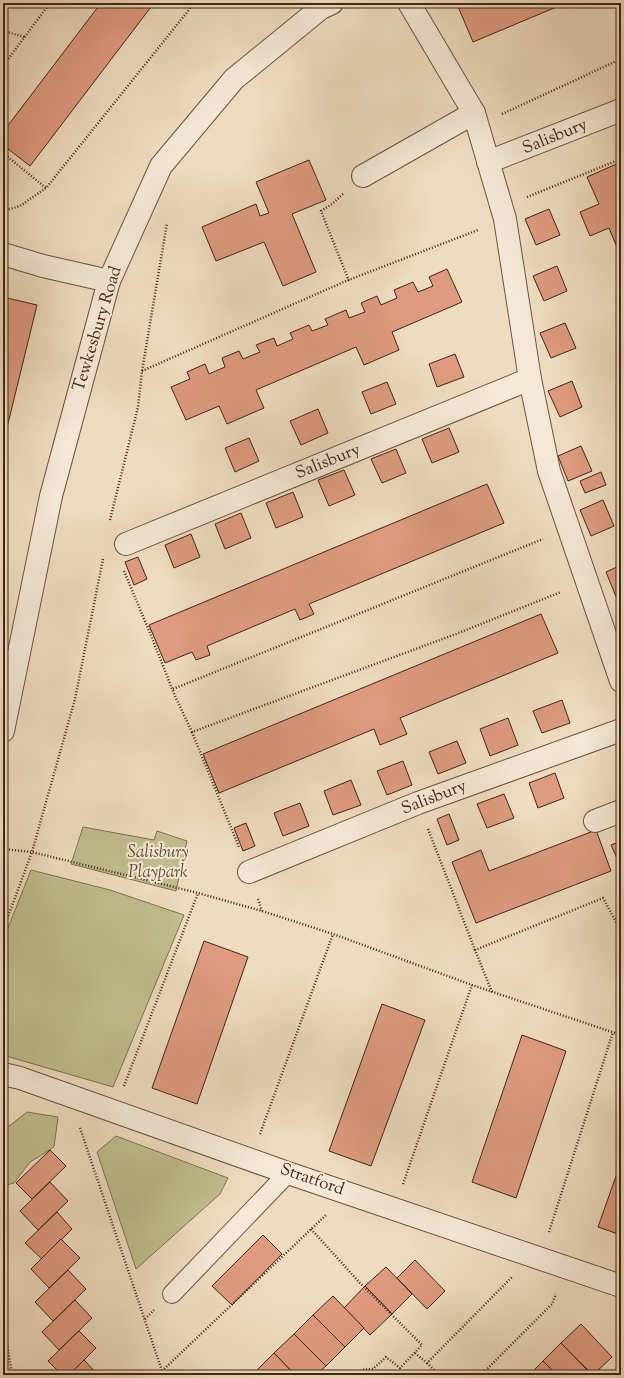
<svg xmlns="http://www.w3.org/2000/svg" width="624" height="1378" font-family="'Sorts Mill Goudy',serif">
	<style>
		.green { fill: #c1be8d; stroke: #827252 }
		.building { fill: #de9b7f; stroke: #432618 }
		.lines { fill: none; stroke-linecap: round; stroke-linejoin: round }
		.lane-casing { stroke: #6e5442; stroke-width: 20 }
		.street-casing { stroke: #6e5442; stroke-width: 24 }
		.path { stroke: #432618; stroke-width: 2.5; stroke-dasharray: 1 2; stroke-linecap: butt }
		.lane { stroke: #f5e8d6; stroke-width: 18 }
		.street { stroke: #f5e8d6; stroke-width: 22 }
		.labels { text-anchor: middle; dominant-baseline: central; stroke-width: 4; stroke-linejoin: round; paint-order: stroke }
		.street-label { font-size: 17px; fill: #432618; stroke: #f5e8d6 }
		.park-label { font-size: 17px; font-style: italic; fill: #624c35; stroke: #f5e8d6 }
	</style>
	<rect width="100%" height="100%" fill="#efdcc0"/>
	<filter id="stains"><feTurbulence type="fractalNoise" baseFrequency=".005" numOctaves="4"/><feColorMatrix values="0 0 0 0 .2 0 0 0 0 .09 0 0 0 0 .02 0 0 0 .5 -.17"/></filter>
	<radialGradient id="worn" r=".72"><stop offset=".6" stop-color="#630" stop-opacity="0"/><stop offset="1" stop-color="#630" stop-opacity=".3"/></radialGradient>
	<g class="green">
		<polygon points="83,827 154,840 157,831 187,841 176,891 71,864"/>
		<polygon points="31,870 110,890 184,915 113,1087 6,1056 3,1038 3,964 6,933"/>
		<polygon points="27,1112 58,1117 54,1147 30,1162 14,1183 3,1186 3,1131"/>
		<polygon points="116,1136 228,1178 220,1194 136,1269 97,1152"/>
	</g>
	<g class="building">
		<polygon points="101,3 154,3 30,166 3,145 3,132"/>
		<polygon points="458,3 566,3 473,42 457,4"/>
		<polygon points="309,160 326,200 292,214 316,272 283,286 264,242 216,261 202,227 256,204 260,216 269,213 256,182"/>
		<polygon points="621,162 621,257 609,228 590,236 580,212 599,204 587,177"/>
		<polygon points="549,209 560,235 536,245 525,219"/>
		<polygon points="557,266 567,291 544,301 533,276"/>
		<polygon points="447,269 462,302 392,332 399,350 364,365 356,347 256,390 264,408 227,424 219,406 186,420 171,387 190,379 187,372 205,364 209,374 225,367 222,358 239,351 243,359 260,352 256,345 274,338 277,346 293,339 290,333 309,325 312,331 328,325 325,319 346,310 349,318 365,312 361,303 377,296 381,305 397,298 394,290 413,282 418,292 433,286 429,277"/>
		<polygon points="3,297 37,305 3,444"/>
		<polygon points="565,323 576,348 551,358 540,333"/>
		<polygon points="455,354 464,377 437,387 429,364"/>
		<polygon points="572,381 582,407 560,417 548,391"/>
		<polygon points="387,382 396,404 371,414 362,392"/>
		<polygon points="318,409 328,433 301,445 290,421"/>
		<polygon points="449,428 459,452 432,463 422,439"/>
		<polygon points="249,438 259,461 235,472 225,448"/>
		<polygon points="581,446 592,471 568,481 558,456"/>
		<polygon points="396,449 406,473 382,483 371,459"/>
		<polygon points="344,470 355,495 329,506 318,480"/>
		<polygon points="601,472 606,485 585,493 580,481"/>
		<polygon points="487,484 504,523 309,604 314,614 300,620 295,609 207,646 210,655 196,660 192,652 165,663 149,625"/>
		<polygon points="293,492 303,517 276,528 266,503"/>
		<polygon points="603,500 614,526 591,536 580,510"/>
		<polygon points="241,513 251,538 225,549 215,524"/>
		<polygon points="191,534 200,557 174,568 165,545"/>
		<polygon points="138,557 147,579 134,585 125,562"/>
		<polygon points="621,565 621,598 617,599 606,572"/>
		<polygon points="541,614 558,653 400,718 407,734 380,745 374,729 219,793 203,754"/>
		<polygon points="562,700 570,723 542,733 533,711"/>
		<polygon points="508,718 518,745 490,756 480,729"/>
		<polygon points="457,741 466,763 438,774 429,752"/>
		<polygon points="403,761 412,785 387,795 377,771"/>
		<polygon points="555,773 564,798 538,808 529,783"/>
		<polygon points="351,780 361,805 333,815 324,791"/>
		<polygon points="504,794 514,818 487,828 477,804"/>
		<polygon points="300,803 309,826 283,836 274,813"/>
		<polygon points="449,814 459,840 447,845 437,819"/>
		<polygon points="246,823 255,846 243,851 234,828"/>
		<polygon points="596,830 611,871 476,923 452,862 481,850 489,871"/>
		<polygon points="621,841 621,867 611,845"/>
		<polygon points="204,941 248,957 197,1104 152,1088"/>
		<polygon points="382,1004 425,1020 371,1166 329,1151"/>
		<polygon points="522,1035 566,1051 516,1198 472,1182"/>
		<polygon points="50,1150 66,1166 32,1199 16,1183"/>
		<polygon points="621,1162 621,1235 598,1227"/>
		<polygon points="50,1182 68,1201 38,1230 20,1211"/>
		<polygon points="57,1212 72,1229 42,1259 25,1243"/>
		<polygon points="263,1235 282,1254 232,1305 212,1286"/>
		<polygon points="61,1239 80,1258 49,1288 31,1269"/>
		<polygon points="415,1260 445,1291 427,1309 397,1278"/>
		<polygon points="386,1267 412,1294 392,1314 365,1286"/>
		<polygon points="68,1270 86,1289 53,1321 35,1302"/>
		<polygon points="365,1286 392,1314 370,1335 344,1308"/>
		<polygon points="333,1296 364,1328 345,1347 313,1315"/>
		<polygon points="75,1300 92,1318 59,1350 42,1332"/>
		<polygon points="313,1315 345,1347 326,1366 294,1334"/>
		<polygon points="581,1324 612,1357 593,1375 561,1343"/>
		<polygon points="79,1331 96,1348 69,1375 62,1375 48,1361"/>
		<polygon points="294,1334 326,1366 316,1375 295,1375 274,1353"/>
		<polygon points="561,1343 592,1375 557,1375 543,1361"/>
		<polygon points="274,1353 295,1375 260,1375 256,1371"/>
		<polygon points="84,1360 98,1375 69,1375"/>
		<polygon points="543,1361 557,1375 529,1375"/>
	</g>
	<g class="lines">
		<defs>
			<polyline id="lane" points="172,1294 288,1173"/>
			<g id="street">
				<polyline points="409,3 474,113 505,219 530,379 549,471 621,681"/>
				<polyline points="488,162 621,110"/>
				<polyline points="363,176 474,113"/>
				<polyline points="3,254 43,266 109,281"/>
				<polyline points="126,544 530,379"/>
				<polyline points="3,731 51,496 109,281 161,166 234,79 321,8 332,3"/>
				<polyline points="595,821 621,811"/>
				<polyline points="249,872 418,803 621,730"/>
				<polyline points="3,1074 20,1078 288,1173 621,1286"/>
			</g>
		</defs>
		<use href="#lane" class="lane-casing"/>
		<use href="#street" class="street-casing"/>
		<g class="path">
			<polyline points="3,31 25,37"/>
			<polyline points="3,66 50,3"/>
			<polyline points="502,114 621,59"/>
			<polyline points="3,153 46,188"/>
			<polyline points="343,194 332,204 321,211 349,281"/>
			<polyline points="527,197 621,159"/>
			<polyline points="3,211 20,206 46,188 188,11 192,3"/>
			<polyline points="142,371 346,281 478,230"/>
			<polyline points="110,520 138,407 142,371 167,223"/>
			<polyline points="124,571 150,633 175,696 192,732 456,634 561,592"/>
			<polyline points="173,689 543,539"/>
			<polyline points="192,732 239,847"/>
			<polyline points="428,829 475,950"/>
			<polyline points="3,849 32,852 198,893 262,911 333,934 472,985 621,1035"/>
			<polyline points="258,899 262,911"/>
			<polyline points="3,930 32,852 75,699 103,559"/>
			<polyline points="492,992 475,950 603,898 621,931"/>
			<polyline points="124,1086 198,893"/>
			<polyline points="80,1128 162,1371 162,1375"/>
			<polyline points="260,1134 333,934"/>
			<polyline points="403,1184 472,985"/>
			<polyline points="311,1229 359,1282 422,1345 400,1368 386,1357 373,1369 361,1370 356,1375"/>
			<polyline points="549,1232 613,1032"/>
			<polyline points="3,1317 12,1375"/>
			<polyline points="145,1319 154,1310"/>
			<polyline points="415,1353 427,1363 512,1277"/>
			<polyline points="427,1363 439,1375"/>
			<polyline points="162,1371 326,1215"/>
			<polyline points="481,1375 552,1304 556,1294"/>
		</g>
		<use href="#lane" class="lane"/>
		<use href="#street" class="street"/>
	</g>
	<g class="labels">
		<g class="street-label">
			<text transform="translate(555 137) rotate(-22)">Salisbury</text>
			<text transform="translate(98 329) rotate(-73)">Tewkesbury Road</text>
			<text transform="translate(328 462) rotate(-22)">Salisbury</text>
			<text transform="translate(434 798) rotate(-21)">Salisbury</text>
			<text transform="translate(312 1180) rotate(19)">Stratford</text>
		</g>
		<g class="park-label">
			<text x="158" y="853">Salisbury<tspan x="158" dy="20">Playpark</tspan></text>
		</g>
	</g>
	<rect width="624" height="1378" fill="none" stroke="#efdcc0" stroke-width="16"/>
	<rect x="4" y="4" width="616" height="1370" fill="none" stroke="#432618" stroke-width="2"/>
	<rect x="8" y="8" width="608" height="1362" fill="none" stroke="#432618"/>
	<rect width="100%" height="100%" filter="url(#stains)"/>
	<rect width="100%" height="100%" fill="url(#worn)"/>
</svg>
